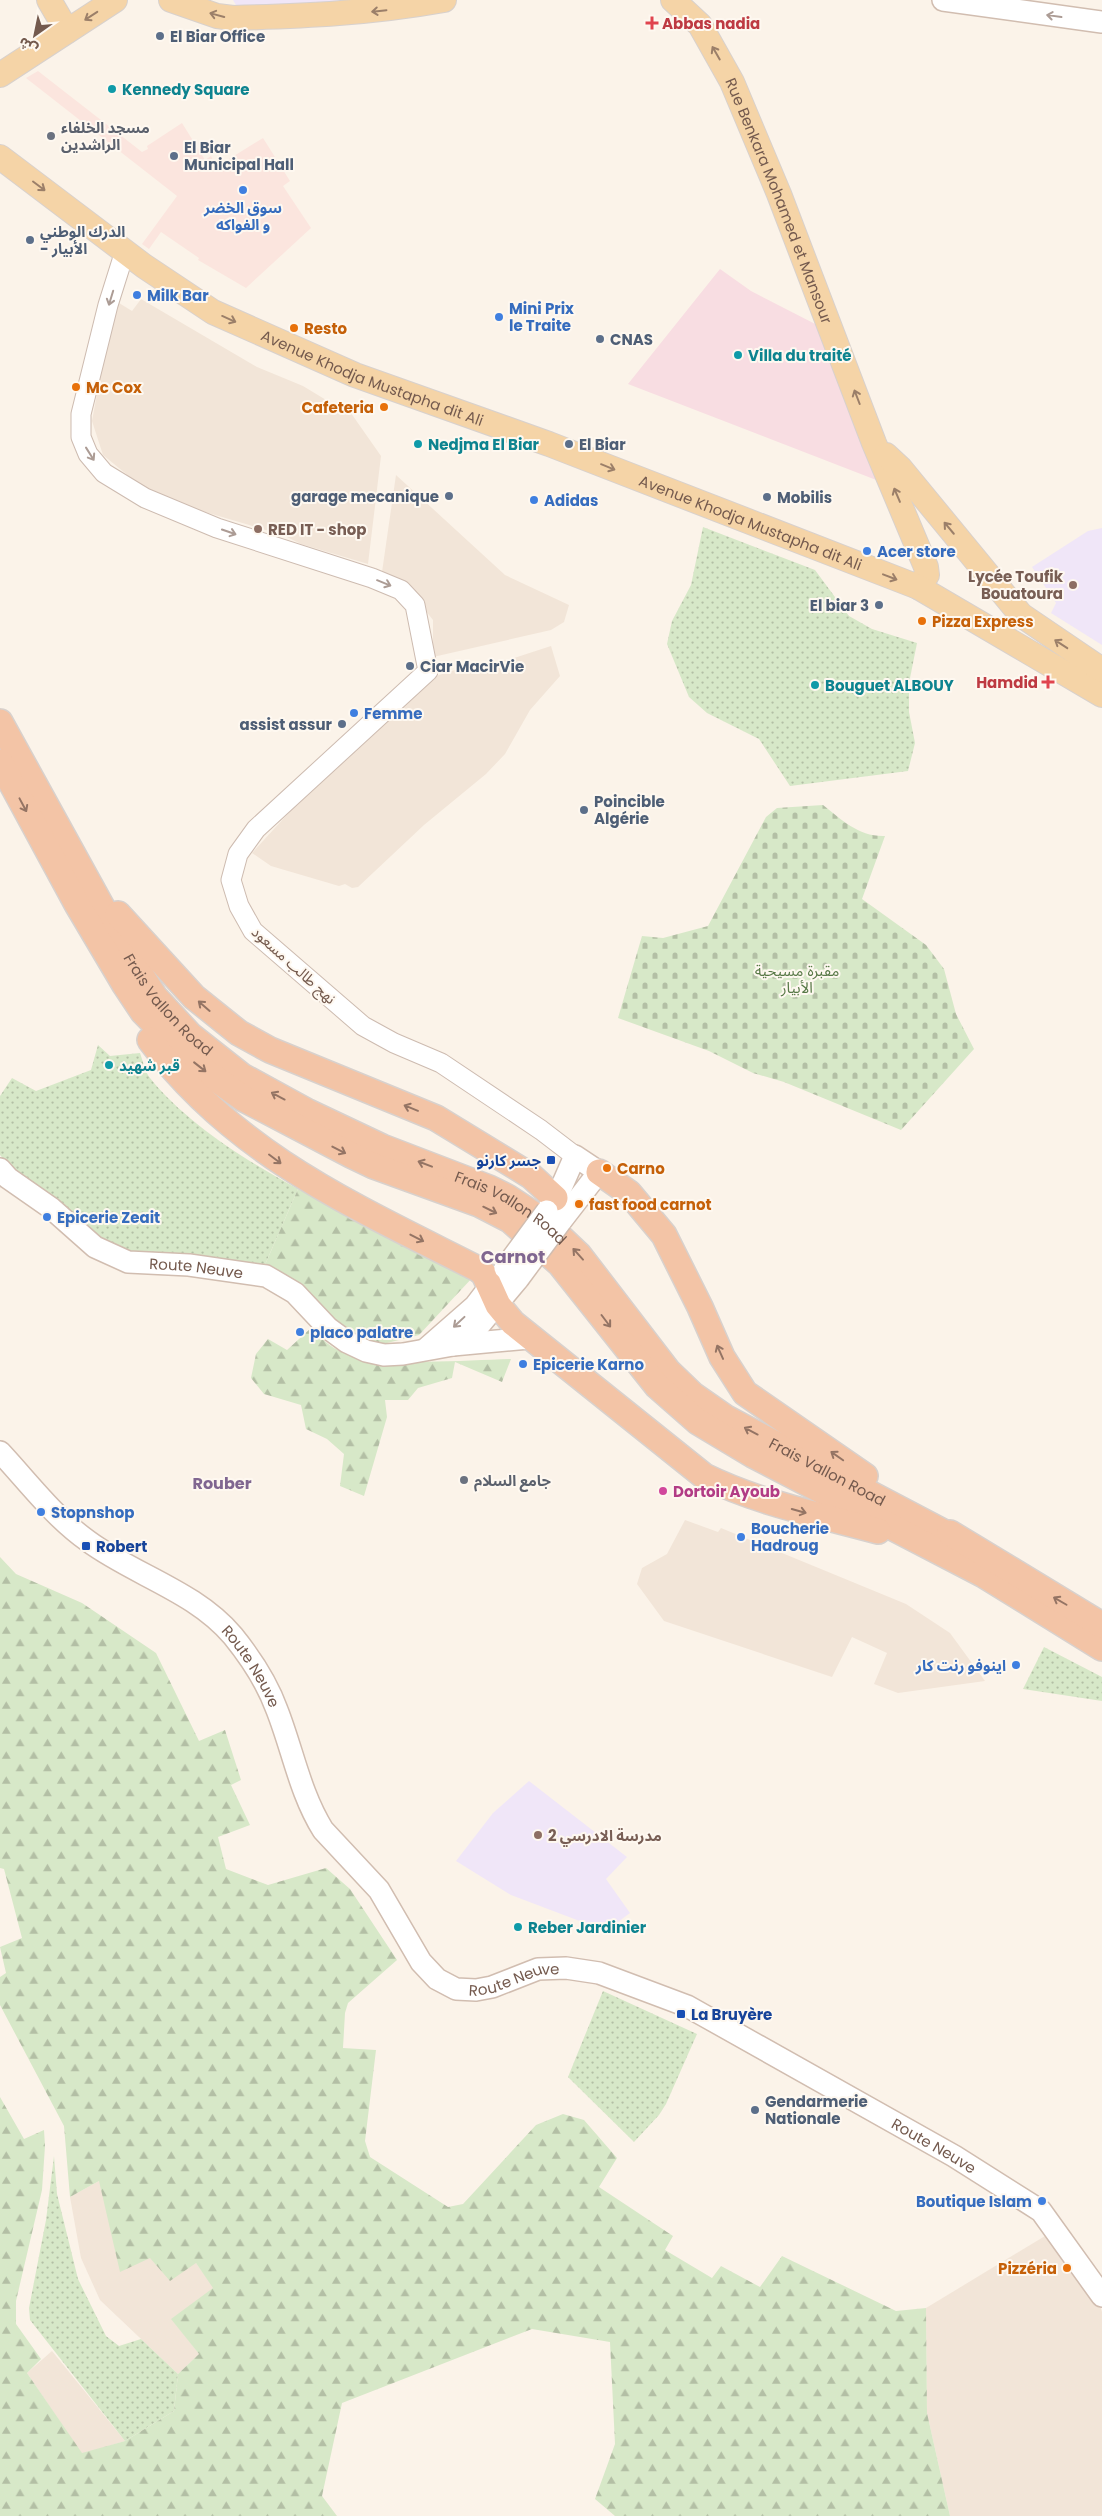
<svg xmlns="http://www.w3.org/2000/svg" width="1102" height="2516" font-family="Poppins,'Noto Sans Arabic',sans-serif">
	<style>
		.residential { fill: #f2e5d8 }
		.commercial { fill: #fbe5de }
		.education { fill: #f0e6f8 }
		.medical { fill: #f8dde2 }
		.grass { fill: url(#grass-dots) }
		.forest { fill: url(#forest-firs) }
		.cemetery { fill: url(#cemetery-stones) }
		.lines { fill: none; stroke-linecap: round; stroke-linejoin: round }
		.tertiary-casing { stroke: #cdbbb0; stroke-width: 21 }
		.secondary-casing { stroke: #d1bdb0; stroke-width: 24 }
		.primary-casing { stroke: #d8d1cd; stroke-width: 26 }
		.trunk-casing { stroke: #d8d1cd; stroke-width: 28 }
		.tertiary { stroke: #fff; stroke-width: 19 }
		.secondary { stroke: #fff; stroke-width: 21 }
		.primary { stroke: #f5d4a7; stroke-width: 24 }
		.trunk { stroke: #f3c4a6; stroke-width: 25 }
		.secondary-bridge-casing { stroke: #d1bdb0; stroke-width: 24; stroke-linecap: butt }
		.secondary-bridge { stroke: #fff; stroke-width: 21 }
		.oneway { stroke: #9b7f69 }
		.oneway2 { stroke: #ac9c95 }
		.oneway3 { stroke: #947464 }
		.health-dot { fill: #e0444e; stroke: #fef8f0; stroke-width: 2 }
		.service-dot { fill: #5c6f8a; stroke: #fef8f0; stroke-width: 2 }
		.culture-dot { fill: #0f9aa8; stroke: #fef8f0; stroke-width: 2 }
		.worship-dot { fill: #6b7280; stroke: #fef8f0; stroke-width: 2 }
		.shop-dot { fill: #3f7fe0; stroke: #fef8f0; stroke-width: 2 }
		.food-dot { fill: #e8710a; stroke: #fef8f0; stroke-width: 2 }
		.education-dot { fill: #8d6e63; stroke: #fef8f0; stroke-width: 2 }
		.transit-dot { fill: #1a4fb4; stroke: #fef8f0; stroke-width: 2 }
		.hotel-dot { fill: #d1479c; stroke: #fef8f0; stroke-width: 2 }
		.labels { text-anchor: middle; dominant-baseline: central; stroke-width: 4; stroke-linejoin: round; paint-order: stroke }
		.health-label { font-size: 15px; font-weight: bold; fill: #be3a42; stroke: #fef8f0; text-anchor: start }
		.service-label { font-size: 15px; font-weight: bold; fill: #4e5e75; stroke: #fef8f0; text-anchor: start }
		.culture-label { font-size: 15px; font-weight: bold; fill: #0d838f; stroke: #fef8f0; text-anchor: start }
		.worship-label { font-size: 15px; font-weight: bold; fill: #5b616d; stroke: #fef8f0; text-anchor: start }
		.street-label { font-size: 15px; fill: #745a4e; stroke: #fef8f0 }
		.shop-label { font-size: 15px; font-weight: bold; fill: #366cbe; stroke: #fef8f0; text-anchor: start }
		.food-label { font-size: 15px; font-weight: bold; fill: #c56008; stroke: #fef8f0; text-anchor: start }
		.education-label { font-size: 15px; font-weight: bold; fill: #785e54; stroke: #fef8f0; text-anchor: start }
		.park-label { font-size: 15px; fill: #587947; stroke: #fef8f0 }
		.transit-label { font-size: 15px; font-weight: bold; fill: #164399; stroke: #fef8f0; text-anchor: start }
		.hotel-label { font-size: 15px; font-weight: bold; fill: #b23c85; stroke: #fef8f0; text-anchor: start }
		.neighbourhood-label { font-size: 16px; font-weight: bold; fill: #806690; stroke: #fef8f0 }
		.quarter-label { font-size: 18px; font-weight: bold; fill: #806690; stroke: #fef8f0 }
	</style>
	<defs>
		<pattern id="grass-dots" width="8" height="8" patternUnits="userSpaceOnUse" patternTransform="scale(1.25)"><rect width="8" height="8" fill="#d7e8c8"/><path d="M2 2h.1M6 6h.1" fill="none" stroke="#b3bfa5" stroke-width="1.8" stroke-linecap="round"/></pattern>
		<pattern id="forest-firs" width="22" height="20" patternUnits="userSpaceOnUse" patternTransform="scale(1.25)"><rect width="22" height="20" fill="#d7e8c8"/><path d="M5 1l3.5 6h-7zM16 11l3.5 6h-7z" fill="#b3bfa5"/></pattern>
		<pattern id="cemetery-stones" width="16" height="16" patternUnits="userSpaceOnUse" patternTransform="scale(1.25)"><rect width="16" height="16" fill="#d7e8c8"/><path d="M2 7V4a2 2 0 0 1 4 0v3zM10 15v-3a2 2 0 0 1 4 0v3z" fill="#b3bfa5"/></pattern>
	</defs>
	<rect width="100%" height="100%" fill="#fbf3e9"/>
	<g class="residential">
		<polygon points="141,299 257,367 303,386 336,406 346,406 381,456 368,564 301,544 283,535 178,504 136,482 103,455 92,421 102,367 119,303 132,311"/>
		<polygon points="396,475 505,575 569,605 564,622 551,630 433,657 433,620 411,592 382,572"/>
		<polygon points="551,646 560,676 530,710 505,754 486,774 424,825 358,887 352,888 345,884 339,886 271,866 252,853 307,793 414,697 412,692 436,676 477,663 508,660"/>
		<polygon points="685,1520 718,1532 721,1528 906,1604 950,1633 985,1681 898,1693 874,1684 887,1653 852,1637 832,1677 664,1621 637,1584 642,1568 667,1554"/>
		<polygon points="99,2181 150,2258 196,2263 214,2288 172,2319 199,2354 178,2374 100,2300 81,2258 70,2197"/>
		<polygon points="1050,2233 1100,2305 1102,2312 1102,2516 950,2516 927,2413 926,2308"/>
		<polygon points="52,2351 125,2441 82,2454 27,2373"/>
	</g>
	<polygon class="commercial" points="38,71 142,152 148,149 147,146 182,123 205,160 211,156 216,167 263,138 290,181 283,186 311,228 246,288 198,260 199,258 161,232 149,249 142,244 177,196 26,78"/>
	<g class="education">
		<polygon points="233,0 351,0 352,8 240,12"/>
		<polygon points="1102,528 1102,645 1051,613 1056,603 1032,567 1088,531"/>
		<polygon points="529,1781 627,1857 606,1879 630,1913 606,1931 511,1895 456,1861 493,1813"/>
	</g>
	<polygon class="medical" points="720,269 751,291 823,328 884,483 628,384"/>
	<g class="grass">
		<polygon points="703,527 815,570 849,616 872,629 917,643 909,683 909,712 915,743 908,771 790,786 759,739 707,713 689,697 667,644 672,621 691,585"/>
		<path d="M98,1045L110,1056L140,1053C143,1061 145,1072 150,1078C186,1123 248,1162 298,1189L264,1267L129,1255L98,1241L13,1170L0,1155V1096L12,1078L36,1091L91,1070Z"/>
		<polygon points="1044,1647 1102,1677 1102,1701 1023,1689"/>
		<polygon points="603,1991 697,2034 666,2104 659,2115 634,2142 568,2077"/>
		<polygon points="54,2156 57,2194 78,2279 106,2336 119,2346 141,2339 178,2374 174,2411 125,2441 30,2320 29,2308 46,2220"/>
	</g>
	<g class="forest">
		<polygon points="298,1189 473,1277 419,1335 371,1347 362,1346 264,1267"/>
		<path d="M311,1328C319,1335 328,1346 338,1350C379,1368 465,1360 511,1359L502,1382L455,1362L452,1378L418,1388L408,1400H385L387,1417L364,1496L340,1486L344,1454L327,1439L306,1429L301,1405L264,1394L251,1378L256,1354L268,1339L287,1350Z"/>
		<polygon points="0,1557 16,1574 82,1603 156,1653 199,1741 225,1730 241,1780 231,1785 250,1825 218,1837 226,1869 268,1885 326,1868 350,1889 397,1960 348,2003 345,2013 343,2048 376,2050 365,2141 370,2157 448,2207 463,2204 536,2125 563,2114 584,2120 617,2158 599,2187 673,2236 665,2250 712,2278 721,2266 760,2287 782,2256 896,2311 926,2308 927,2413 950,2516 615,2516 595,2499 615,2444 610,2342 532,2329 342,2403 322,2496 337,2516 0,2516 0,2097 24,2139 44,2130 45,2146 42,2190 16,2301 16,2324 41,2359 27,2373 82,2453 125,2441 174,2411 178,2374 199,2354 171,2319 213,2288 196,2263 170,2281 150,2258 120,2272 99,2181 70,2197 64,2126 0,2005 0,1977 6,1973 0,1947 22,1938 4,1869 0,1868"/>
	</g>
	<path class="cemetery" d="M823,805C842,820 859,837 885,836L862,899L926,945L944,969L956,1014L974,1049L901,1130L784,1082L753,1073L709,1051L618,1018L642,936L663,938L708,926L766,817L777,808Z"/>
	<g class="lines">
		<defs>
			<polyline id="tertiary" points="125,251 108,305 81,414 81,437 88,454 104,473 145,498 217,528 372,578 401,590 415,605 428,671 256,829 238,854 231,880 239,906 253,931 363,1026 394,1043 441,1063 541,1130 575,1156"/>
			<g id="secondary">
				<polyline points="943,0 1102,22"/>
				<path id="s1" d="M0,1169L8,1178L51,1208L95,1247L128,1262L189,1265L266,1276L295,1293L328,1328L347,1342L366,1351L384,1355L403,1354L453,1345L477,1328L518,1279"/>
				<polyline points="547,1211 561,1188 575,1156 599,1172"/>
				<polyline points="561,1221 599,1172"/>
				<polyline points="453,1345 529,1338"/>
				<polyline points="427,1348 475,1306 498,1276"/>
				<path id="s2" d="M0,1452C28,1482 54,1517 88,1541C134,1575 195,1591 233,1636C250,1657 268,1685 277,1710C293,1751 300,1793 323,1830L379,1890L421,1962L437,1979L456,1989L476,1990L492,1987L538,1969L566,1968L599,1973L687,2006L954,2156L1041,2211L1102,2296"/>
			</g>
			<g id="primary">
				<polyline points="49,0 67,31"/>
				<path d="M171,0L217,16L233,18C307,16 371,13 444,0"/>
				<path id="s3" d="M673,0L700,25L732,82L779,194L874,443L926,567L927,575L918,587"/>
				<polyline points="0,75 115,0"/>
				<path id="s4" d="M0,157L144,266L213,312L355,375L549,444L918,587L1102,695"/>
				<polyline points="886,455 900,468 1021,615 1102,670"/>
			</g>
			<g id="trunk">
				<path id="s5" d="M0,722L130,958L155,997L190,1035L242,1076L308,1112L382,1147L489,1188L507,1197L542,1220L579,1255L668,1371L693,1395L726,1418L964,1543"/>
				<polyline points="0,762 77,904 125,985 143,1012 191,1061 244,1099 351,1155 374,1166 479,1204 510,1220 560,1264 657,1386 698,1422 753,1455 984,1575 1102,1648"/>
				<polyline points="118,914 194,997 239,1033 270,1050 436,1118 531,1176 555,1198"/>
				<path d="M150,1040C234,1154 356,1207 478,1269L484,1274L498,1305L513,1323L704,1476C759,1503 819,1515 878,1531"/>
				<polyline points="599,1172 629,1193 664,1235 700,1307 722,1357 745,1393 865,1476"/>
				<polyline points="950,1533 1102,1625"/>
			</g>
		</defs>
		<use href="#tertiary" class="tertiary-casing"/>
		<use href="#secondary" class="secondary-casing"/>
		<use href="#primary" class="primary-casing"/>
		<use href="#trunk" class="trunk-casing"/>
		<use href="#tertiary" class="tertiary"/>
		<use href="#secondary" class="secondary"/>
		<use href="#primary" class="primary"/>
		<use href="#trunk" class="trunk"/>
		<defs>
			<g id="secondary-bridge">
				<polyline points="505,1268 547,1211"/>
				<polyline points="518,1279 561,1221"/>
			</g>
		</defs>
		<use href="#secondary-bridge" class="secondary-bridge-casing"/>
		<use href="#secondary-bridge" class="secondary-bridge"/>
	</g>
	<defs><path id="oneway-shaft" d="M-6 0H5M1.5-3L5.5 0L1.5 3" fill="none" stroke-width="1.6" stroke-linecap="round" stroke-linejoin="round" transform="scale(1.25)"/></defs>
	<g class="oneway">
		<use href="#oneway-shaft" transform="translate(379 11) rotate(174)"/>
		<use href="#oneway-shaft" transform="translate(217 15) rotate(-165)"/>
		<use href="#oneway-shaft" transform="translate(91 16) rotate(147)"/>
		<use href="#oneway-shaft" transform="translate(716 53) rotate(-120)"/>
		<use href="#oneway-shaft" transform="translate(39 186) rotate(37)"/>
		<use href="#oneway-shaft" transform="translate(229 319) rotate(24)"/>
		<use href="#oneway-shaft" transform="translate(857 397) rotate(-111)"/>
		<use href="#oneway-shaft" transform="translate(608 467) rotate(22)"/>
		<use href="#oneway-shaft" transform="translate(897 495) rotate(-113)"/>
		<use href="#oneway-shaft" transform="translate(949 528) rotate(-130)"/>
		<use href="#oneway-shaft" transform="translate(890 577) rotate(21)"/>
		<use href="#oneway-shaft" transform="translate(1061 644) rotate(-147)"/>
	</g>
	<g class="oneway2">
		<use href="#oneway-shaft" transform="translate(1054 16) rotate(-172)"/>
		<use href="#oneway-shaft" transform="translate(111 298) rotate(107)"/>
		<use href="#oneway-shaft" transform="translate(90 454) rotate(58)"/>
		<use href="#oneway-shaft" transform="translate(229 532) rotate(19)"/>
		<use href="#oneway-shaft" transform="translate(384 583) rotate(22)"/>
		<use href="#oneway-shaft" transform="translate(459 1322) rotate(137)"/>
	</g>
	<g class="oneway3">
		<use href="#oneway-shaft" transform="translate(23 805) rotate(62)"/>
		<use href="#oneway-shaft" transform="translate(204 1006) rotate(-139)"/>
		<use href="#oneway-shaft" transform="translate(200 1067) rotate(38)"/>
		<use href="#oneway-shaft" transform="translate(278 1096) rotate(-152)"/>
		<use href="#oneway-shaft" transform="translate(411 1108) rotate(-158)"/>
		<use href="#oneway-shaft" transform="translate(339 1150) rotate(27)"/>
		<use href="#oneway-shaft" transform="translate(275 1159) rotate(37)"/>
		<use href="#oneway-shaft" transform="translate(425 1164) rotate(-159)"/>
		<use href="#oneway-shaft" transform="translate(490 1210) rotate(26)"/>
		<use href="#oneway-shaft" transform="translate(417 1238) rotate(27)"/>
		<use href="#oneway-shaft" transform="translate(578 1254) rotate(-132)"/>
		<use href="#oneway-shaft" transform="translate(606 1321) rotate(53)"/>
		<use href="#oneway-shaft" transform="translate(720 1352) rotate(-114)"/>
		<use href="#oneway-shaft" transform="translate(751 1431) rotate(-152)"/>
		<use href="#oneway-shaft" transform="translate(837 1456) rotate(-145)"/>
		<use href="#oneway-shaft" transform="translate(799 1511) rotate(16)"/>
		<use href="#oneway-shaft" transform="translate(1060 1601) rotate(-150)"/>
	</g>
	<g class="health-dot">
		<path d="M649.5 15.5h5v5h5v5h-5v5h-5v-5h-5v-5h5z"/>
		<path d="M1045.5 674.5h5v5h5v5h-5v5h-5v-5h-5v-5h5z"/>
	</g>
	<g class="service-dot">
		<circle cx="160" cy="36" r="5"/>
		<circle cx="174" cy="156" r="5"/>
		<circle cx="30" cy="240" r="5"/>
		<circle cx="600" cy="339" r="5"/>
		<circle cx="569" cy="444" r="5"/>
		<circle cx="449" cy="496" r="5"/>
		<circle cx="767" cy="497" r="5"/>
		<circle cx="879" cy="605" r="5"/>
		<circle cx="410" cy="666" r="5"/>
		<circle cx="342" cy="724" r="5"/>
		<circle cx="584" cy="810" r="5"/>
		<circle cx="755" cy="2110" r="5"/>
	</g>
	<g class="culture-dot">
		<circle cx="112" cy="89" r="5"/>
		<circle cx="738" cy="355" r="5"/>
		<circle cx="418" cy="444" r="5"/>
		<circle cx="815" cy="685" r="5"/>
		<circle cx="109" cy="1065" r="5"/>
		<circle cx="518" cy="1927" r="5"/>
	</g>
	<g class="worship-dot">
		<circle cx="51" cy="136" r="5"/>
		<circle cx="464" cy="1480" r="5"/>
	</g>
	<g class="shop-dot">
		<circle cx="243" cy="190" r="5"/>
		<circle cx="137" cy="295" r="5"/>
		<circle cx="499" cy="317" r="5"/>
		<circle cx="534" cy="500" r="5"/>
		<circle cx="867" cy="551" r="5"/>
		<circle cx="354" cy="713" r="5"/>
		<circle cx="47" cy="1217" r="5"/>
		<circle cx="300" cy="1332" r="5"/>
		<circle cx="523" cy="1364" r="5"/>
		<circle cx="41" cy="1512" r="5"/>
		<circle cx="741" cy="1537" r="5"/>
		<circle cx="1016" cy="1665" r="5"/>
		<circle cx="1042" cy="2201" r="5"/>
	</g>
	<g class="food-dot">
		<circle cx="294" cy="328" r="5"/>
		<circle cx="76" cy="387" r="5"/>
		<circle cx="384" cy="407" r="5"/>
		<circle cx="922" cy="621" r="5"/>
		<circle cx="607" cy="1168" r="5"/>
		<circle cx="579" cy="1204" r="5"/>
		<circle cx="1067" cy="2268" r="5"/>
	</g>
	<g class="education-dot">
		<circle cx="258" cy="529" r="5"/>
		<circle cx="1073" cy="585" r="5"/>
		<circle cx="538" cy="1835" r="5"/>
	</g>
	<g class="transit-dot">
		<rect x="546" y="1155" width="10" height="10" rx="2.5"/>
		<rect x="81" y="1541" width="10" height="10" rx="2.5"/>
		<rect x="676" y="2009" width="10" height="10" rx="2.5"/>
	</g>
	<circle class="hotel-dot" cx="663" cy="1491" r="5"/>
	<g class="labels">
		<g class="health-label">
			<text x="662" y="23">Abbas nadia</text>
			<text x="1038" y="682" text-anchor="end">Hamdid</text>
		</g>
		<g class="service-label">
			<text x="170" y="36">El Biar Office</text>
			<text x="184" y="147">El Biar<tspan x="184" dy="17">Municipal Hall</tspan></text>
			<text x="40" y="231">الدرك الوطني<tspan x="40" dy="17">- الأبيار</tspan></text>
			<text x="610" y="339">CNAS</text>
			<text x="579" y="444">El Biar</text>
			<text x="439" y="496" text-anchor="end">garage mecanique</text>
			<text x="777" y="497">Mobilis</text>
			<text x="869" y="605" text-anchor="end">El biar 3</text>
			<text x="420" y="666">Ciar MacirVie</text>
			<text x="332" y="724" text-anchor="end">assist assur</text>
			<text x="594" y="801">Poincible<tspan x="594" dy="17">Algérie</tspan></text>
			<text x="765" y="2101">Gendarmerie<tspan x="765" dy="17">Nationale</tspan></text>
		</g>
		<g class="culture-label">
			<text x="122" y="89">Kennedy Square</text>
			<text x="748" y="355">Villa du traité</text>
			<text x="428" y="444">Nedjma El Biar</text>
			<text x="825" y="685">Bouguet ALBOUY</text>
			<text x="119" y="1065">قبر شهيد</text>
			<text x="528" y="1927">Reber Jardinier</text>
		</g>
		<g class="worship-label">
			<text x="61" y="127">مسجد الخلفاء<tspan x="61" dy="17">الراشدين</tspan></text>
			<text x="474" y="1480">جامع السلام</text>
		</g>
		<g class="street-label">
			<text stroke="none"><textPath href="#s3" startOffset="230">Rue Benkara Mohamed et Mansour</textPath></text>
			<text stroke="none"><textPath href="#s4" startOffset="436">Avenue Khodja Mustapha dit Ali</textPath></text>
			<text stroke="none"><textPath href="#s4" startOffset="841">Avenue Khodja Mustapha dit Ali</textPath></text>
			<text transform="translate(294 965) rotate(42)">نهج طالب مسعود</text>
			<text stroke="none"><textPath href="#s5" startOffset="330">Frais Vallon Road</textPath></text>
			<text stroke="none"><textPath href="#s5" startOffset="734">Frais Vallon Road</textPath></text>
			<text stroke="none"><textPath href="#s1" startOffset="228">Route Neuve</textPath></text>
			<text stroke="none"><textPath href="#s5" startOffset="1154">Frais Vallon Road</textPath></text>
			<text stroke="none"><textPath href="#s2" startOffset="335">Route Neuve</textPath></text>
			<text stroke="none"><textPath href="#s2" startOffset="785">Route Neuve</textPath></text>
			<text stroke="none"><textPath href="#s2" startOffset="1250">Route Neuve</textPath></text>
		</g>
		<g class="shop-label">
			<text x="243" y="207" text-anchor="middle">سوق الخضر<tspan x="243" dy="17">و الفواكه</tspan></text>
			<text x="147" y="295">Milk Bar</text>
			<text x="509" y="308">Mini Prix<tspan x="509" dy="17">le Traite</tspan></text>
			<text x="544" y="500">Adidas</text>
			<text x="877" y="551">Acer store</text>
			<text x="364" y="713">Femme</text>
			<text x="57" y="1217">Epicerie Zeait</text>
			<text x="310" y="1332">placo palatre</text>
			<text x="533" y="1364">Epicerie Karno</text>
			<text x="51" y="1512">Stopnshop</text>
			<text x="751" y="1528">Boucherie<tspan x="751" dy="17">Hadroug</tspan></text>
			<text x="1006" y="1665" text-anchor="end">اينوفو رنت كار</text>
			<text x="1032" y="2201" text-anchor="end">Boutique Islam</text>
		</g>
		<g class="food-label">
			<text x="304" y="328">Resto</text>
			<text x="86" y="387">Mc Cox</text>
			<text x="374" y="407" text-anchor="end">Cafeteria</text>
			<text x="932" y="621">Pizza Express</text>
			<text x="617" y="1168">Carno</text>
			<text x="589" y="1204">fast food carnot</text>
			<text x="1057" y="2268" text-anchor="end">Pizzéria</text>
		</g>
		<g class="education-label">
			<text x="268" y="529">RED IT - shop</text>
			<text x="1063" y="576" text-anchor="end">Lycée Toufik<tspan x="1063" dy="17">Bouatoura</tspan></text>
			<text x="548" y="1835">مدرسة الادرسي 2</text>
		</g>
		<g class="park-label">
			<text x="797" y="970">مقبرة مسيحية<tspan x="797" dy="17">الأبيار</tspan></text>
		</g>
		<g class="transit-label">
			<text x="541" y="1160" text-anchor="end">جسر كارنو</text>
			<text x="96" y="1546">Robert</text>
			<text x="691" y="2014">La Bruyère</text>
		</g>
		<g class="hotel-label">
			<text x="673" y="1491">Dortoir Ayoub</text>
		</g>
		<g class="neighbourhood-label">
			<text x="222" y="1483">Rouber</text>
		</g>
		<g class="quarter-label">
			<text x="513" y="1256">Carnot</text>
		</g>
	</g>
	<g transform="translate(35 35) rotate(213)" stroke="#fef8f0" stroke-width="4" paint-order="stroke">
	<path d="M0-4L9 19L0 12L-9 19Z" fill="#745a4e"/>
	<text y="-8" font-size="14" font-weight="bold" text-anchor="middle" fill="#745a4e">ش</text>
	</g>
</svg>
